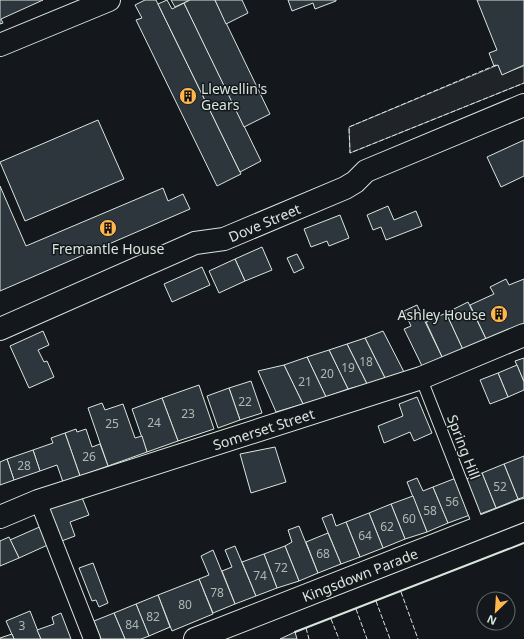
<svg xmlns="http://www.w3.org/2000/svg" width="524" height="639" font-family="'Noto Sans',sans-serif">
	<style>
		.green { fill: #202428; stroke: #939e99 }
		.building { fill: #2c363c; stroke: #d8e6dc }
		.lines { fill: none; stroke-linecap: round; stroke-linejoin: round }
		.service-casing { stroke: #d8e6dc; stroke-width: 13 }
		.pedestrian-casing { stroke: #d8e6dc; stroke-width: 18 }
		.minor-casing { stroke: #d8e6dc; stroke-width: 24 }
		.service { stroke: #14181c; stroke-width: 11 }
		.pedestrian { stroke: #14181c; stroke-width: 16 }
		.minor { stroke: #14181c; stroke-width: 22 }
		.fence { stroke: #d8e6dc; stroke-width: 1; stroke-dasharray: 5 2; stroke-linecap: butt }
		.wall { stroke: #d8e6dc; stroke-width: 2 }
		.labels { text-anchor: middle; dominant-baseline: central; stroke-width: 3; stroke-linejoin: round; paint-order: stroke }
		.number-label { font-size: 12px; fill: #adbab4 }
		.poi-label { font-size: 14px; fill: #d8e6dc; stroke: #14181c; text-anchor: start }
		.street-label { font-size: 14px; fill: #d8e6dc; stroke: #14181c }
	</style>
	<rect width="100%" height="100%" fill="#14181c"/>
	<polygon class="green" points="498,65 502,74 524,66 524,83 350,153 349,127"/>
	<g class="building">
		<polygon points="0,0 43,0 1,19 3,23 0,24"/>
		<polygon points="145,0 156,0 241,174 217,186 136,20 142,18 135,5"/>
		<polygon points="167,0 172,9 184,3 261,161 240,172 158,4"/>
		<polygon points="171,0 190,0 175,7"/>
		<polygon points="190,0 215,0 270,114 244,127 184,3"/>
		<polygon points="215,0 242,0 248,13 226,24"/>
		<polygon points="288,0 336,0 336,1 315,9 313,3 292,11"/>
		<polygon points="477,0 524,0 524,65 502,75 498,65 494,66 489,53 497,50"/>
		<polygon points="98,120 124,179 25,221 0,162"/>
		<polygon points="524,140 524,176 501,187 487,157"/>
		<polygon points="0,186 26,246 163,188 168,201 183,194 190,209 0,291"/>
		<polygon points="388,206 394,220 416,211 422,226 386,240 381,227 373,230 367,215"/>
		<polygon points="340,215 349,238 329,246 327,241 311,247 304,229"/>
		<polygon points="262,247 272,270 245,281 235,259"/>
		<polygon points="297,254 304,268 294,273 287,258"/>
		<polygon points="235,259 245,281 219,293 209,271"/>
		<polygon points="202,267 210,285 172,302 164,284"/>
		<polygon points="506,279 509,285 524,279 524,324 487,341 470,305 494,294 490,287"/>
		<polygon points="468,302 487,341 464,352 446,313"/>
		<polygon points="417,305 444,361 424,370 404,329 411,326 404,311"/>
		<polygon points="446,313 464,352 444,361 426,322"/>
		<polygon points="43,331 49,345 38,350 44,362 47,361 54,377 29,388 10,346"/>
		<polygon points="383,331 404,372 385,378 365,338"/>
		<polygon points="365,338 385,378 367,384 347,344"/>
		<polygon points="347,344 367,384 348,389 329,350"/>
		<polygon points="329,350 348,389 326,397 307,357"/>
		<polygon points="307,357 326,397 303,404 284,365"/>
		<polygon points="524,358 524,382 515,361"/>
		<polygon points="284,365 303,404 276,412 258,371"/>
		<polygon points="517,365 524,382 524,390 508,397 498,373"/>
		<polygon points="498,373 508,397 490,404 480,380"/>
		<polygon points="251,381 262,413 240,420 229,388"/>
		<polygon points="199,385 214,429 178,441 162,398"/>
		<polygon points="229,388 240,420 218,428 207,396"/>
		<polygon points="417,397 432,433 414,441 410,432 384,443 378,426 403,416 399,404"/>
		<polygon points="162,398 178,441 147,452 132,409"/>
		<polygon points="102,403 105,410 123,404 135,438 142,436 147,452 108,466 88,408"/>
		<polygon points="76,429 77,432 86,429 92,447 100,444 108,466 80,476 65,433"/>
		<polygon points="65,433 80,476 63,482 57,465 40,471 33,450 53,443 51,438"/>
		<polygon points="275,447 286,482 251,493 240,454"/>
		<polygon points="33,450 40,471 14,480 7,459"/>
		<polygon points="524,456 524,497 518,499 504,464"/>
		<polygon points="7,459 14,480 0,485 0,462"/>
		<polygon points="504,464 518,499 496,508 482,473"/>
		<polygon points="482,473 496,508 480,514 466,479"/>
		<polygon points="417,478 423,491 433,487 448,523 427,532 407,482"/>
		<polygon points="456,478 470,515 448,523 433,487"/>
		<polygon points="81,495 89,515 70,522 75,536 59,542 46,508"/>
		<polygon points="413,496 427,532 405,539 391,504"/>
		<polygon points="391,504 405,539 383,548 369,513"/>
		<polygon points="369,513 383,548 360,557 346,522"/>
		<polygon points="332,514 336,526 346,522 360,557 341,564 322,518"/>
		<polygon points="44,525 52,543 19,558 10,540"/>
		<polygon points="299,526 318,573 299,581 285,546 292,542 288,530"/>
		<polygon points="328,533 341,564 318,573 306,542"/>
		<polygon points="9,537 19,558 0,566 0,541"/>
		<polygon points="235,546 256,596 235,604 222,571 232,567 225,550"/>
		<polygon points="285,546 299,581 277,588 264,554"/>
		<polygon points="213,550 235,604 213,613 199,579 209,575 201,556"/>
		<polygon points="264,554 277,588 256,596 242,562"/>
		<polygon points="93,563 108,603 99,607 96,600 92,601 79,568"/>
		<polygon points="199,579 213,614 172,631 158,595"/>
		<polygon points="158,595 170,627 149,636 136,604"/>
		<polygon points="136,604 149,636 141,639 125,639 114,613"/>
		<polygon points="30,611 41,639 14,639 6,621"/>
		<polygon points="61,613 71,639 41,639 37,630 54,624 52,617"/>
		<polygon points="114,613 125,639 101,639 94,621"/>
		<polygon points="295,632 297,639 280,639"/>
		<polygon points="12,634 14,639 0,639 0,638"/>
	</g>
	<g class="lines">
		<defs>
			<polyline id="service" points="421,378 479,526"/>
			<polyline id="pedestrian" points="38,501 92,639"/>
			<g id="minor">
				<polyline points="0,45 109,0"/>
				<path id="s1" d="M0,329L195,243L224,239L345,188L355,182L366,171L524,105"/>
				<path id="s2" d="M0,517L38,501L421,378L524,335"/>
				<path id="s3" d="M195,639L524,510"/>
			</g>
		</defs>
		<use href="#service" class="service-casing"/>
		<use href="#pedestrian" class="pedestrian-casing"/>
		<use href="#minor" class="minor-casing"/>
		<use href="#service" class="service"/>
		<use href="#pedestrian" class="pedestrian"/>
		<use href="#minor" class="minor"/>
		<g class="fence">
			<polyline points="496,65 349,127 350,153 524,83"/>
			<polyline points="401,592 418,639"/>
			<polyline points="376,601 390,639"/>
			<polyline points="356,609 367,639"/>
			<polyline points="331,619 339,639"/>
			<polyline points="306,628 309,639"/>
		</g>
		<polyline class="wall" points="295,632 524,543"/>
	</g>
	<defs>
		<symbol id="building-disc" viewBox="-11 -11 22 22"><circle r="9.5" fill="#ffb74d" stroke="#14181c"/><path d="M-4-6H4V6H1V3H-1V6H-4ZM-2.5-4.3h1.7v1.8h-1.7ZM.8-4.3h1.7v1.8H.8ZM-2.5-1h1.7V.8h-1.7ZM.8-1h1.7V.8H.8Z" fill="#111"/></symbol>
	</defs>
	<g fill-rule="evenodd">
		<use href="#building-disc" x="178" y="86" width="20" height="20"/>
		<use href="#building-disc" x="98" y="218" width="20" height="20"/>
		<use href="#building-disc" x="489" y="304" width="20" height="20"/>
	</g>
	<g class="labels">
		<g class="number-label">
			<text x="366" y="361">18</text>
			<text x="348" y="367">19</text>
			<text x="327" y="373">20</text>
			<text x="305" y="381">21</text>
			<text x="245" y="401">22</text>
			<text x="188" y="413">23</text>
			<text x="154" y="422">24</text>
			<text x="112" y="423">25</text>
			<text x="89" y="456">26</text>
			<text x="24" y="465">28</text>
			<text x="500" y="486">52</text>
			<text x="452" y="501">56</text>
			<text x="430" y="510">58</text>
			<text x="409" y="518">60</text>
			<text x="387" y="526">62</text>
			<text x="365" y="535">64</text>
			<text x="323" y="553">68</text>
			<text x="281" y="567">72</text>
			<text x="260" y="575">74</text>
			<text x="217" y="592">78</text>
			<text x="185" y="604">80</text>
			<text x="153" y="616">82</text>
			<text x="132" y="624">84</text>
			<text x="22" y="625">3</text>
		</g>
		<g class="poi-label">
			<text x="201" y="88">Llewellin's<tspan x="201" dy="16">Gears</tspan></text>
			<text x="108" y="248" text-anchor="middle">Fremantle House</text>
			<text x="486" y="314" text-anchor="end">Ashley House</text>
		</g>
		<g class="street-label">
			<text stroke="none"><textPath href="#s1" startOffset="286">Dove Street</textPath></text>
			<text stroke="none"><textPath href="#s2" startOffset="278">Somerset Street</textPath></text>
			<text transform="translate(464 447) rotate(69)">Spring Hill</text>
			<text stroke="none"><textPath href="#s3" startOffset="177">Kingsdown Parade</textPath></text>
		</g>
	</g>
	<g transform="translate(496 611) rotate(205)"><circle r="19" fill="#14181c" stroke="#626a69"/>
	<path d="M0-3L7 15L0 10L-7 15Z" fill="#ffb74d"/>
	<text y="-6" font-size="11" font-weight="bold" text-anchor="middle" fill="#d8e6dc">N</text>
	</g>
</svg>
